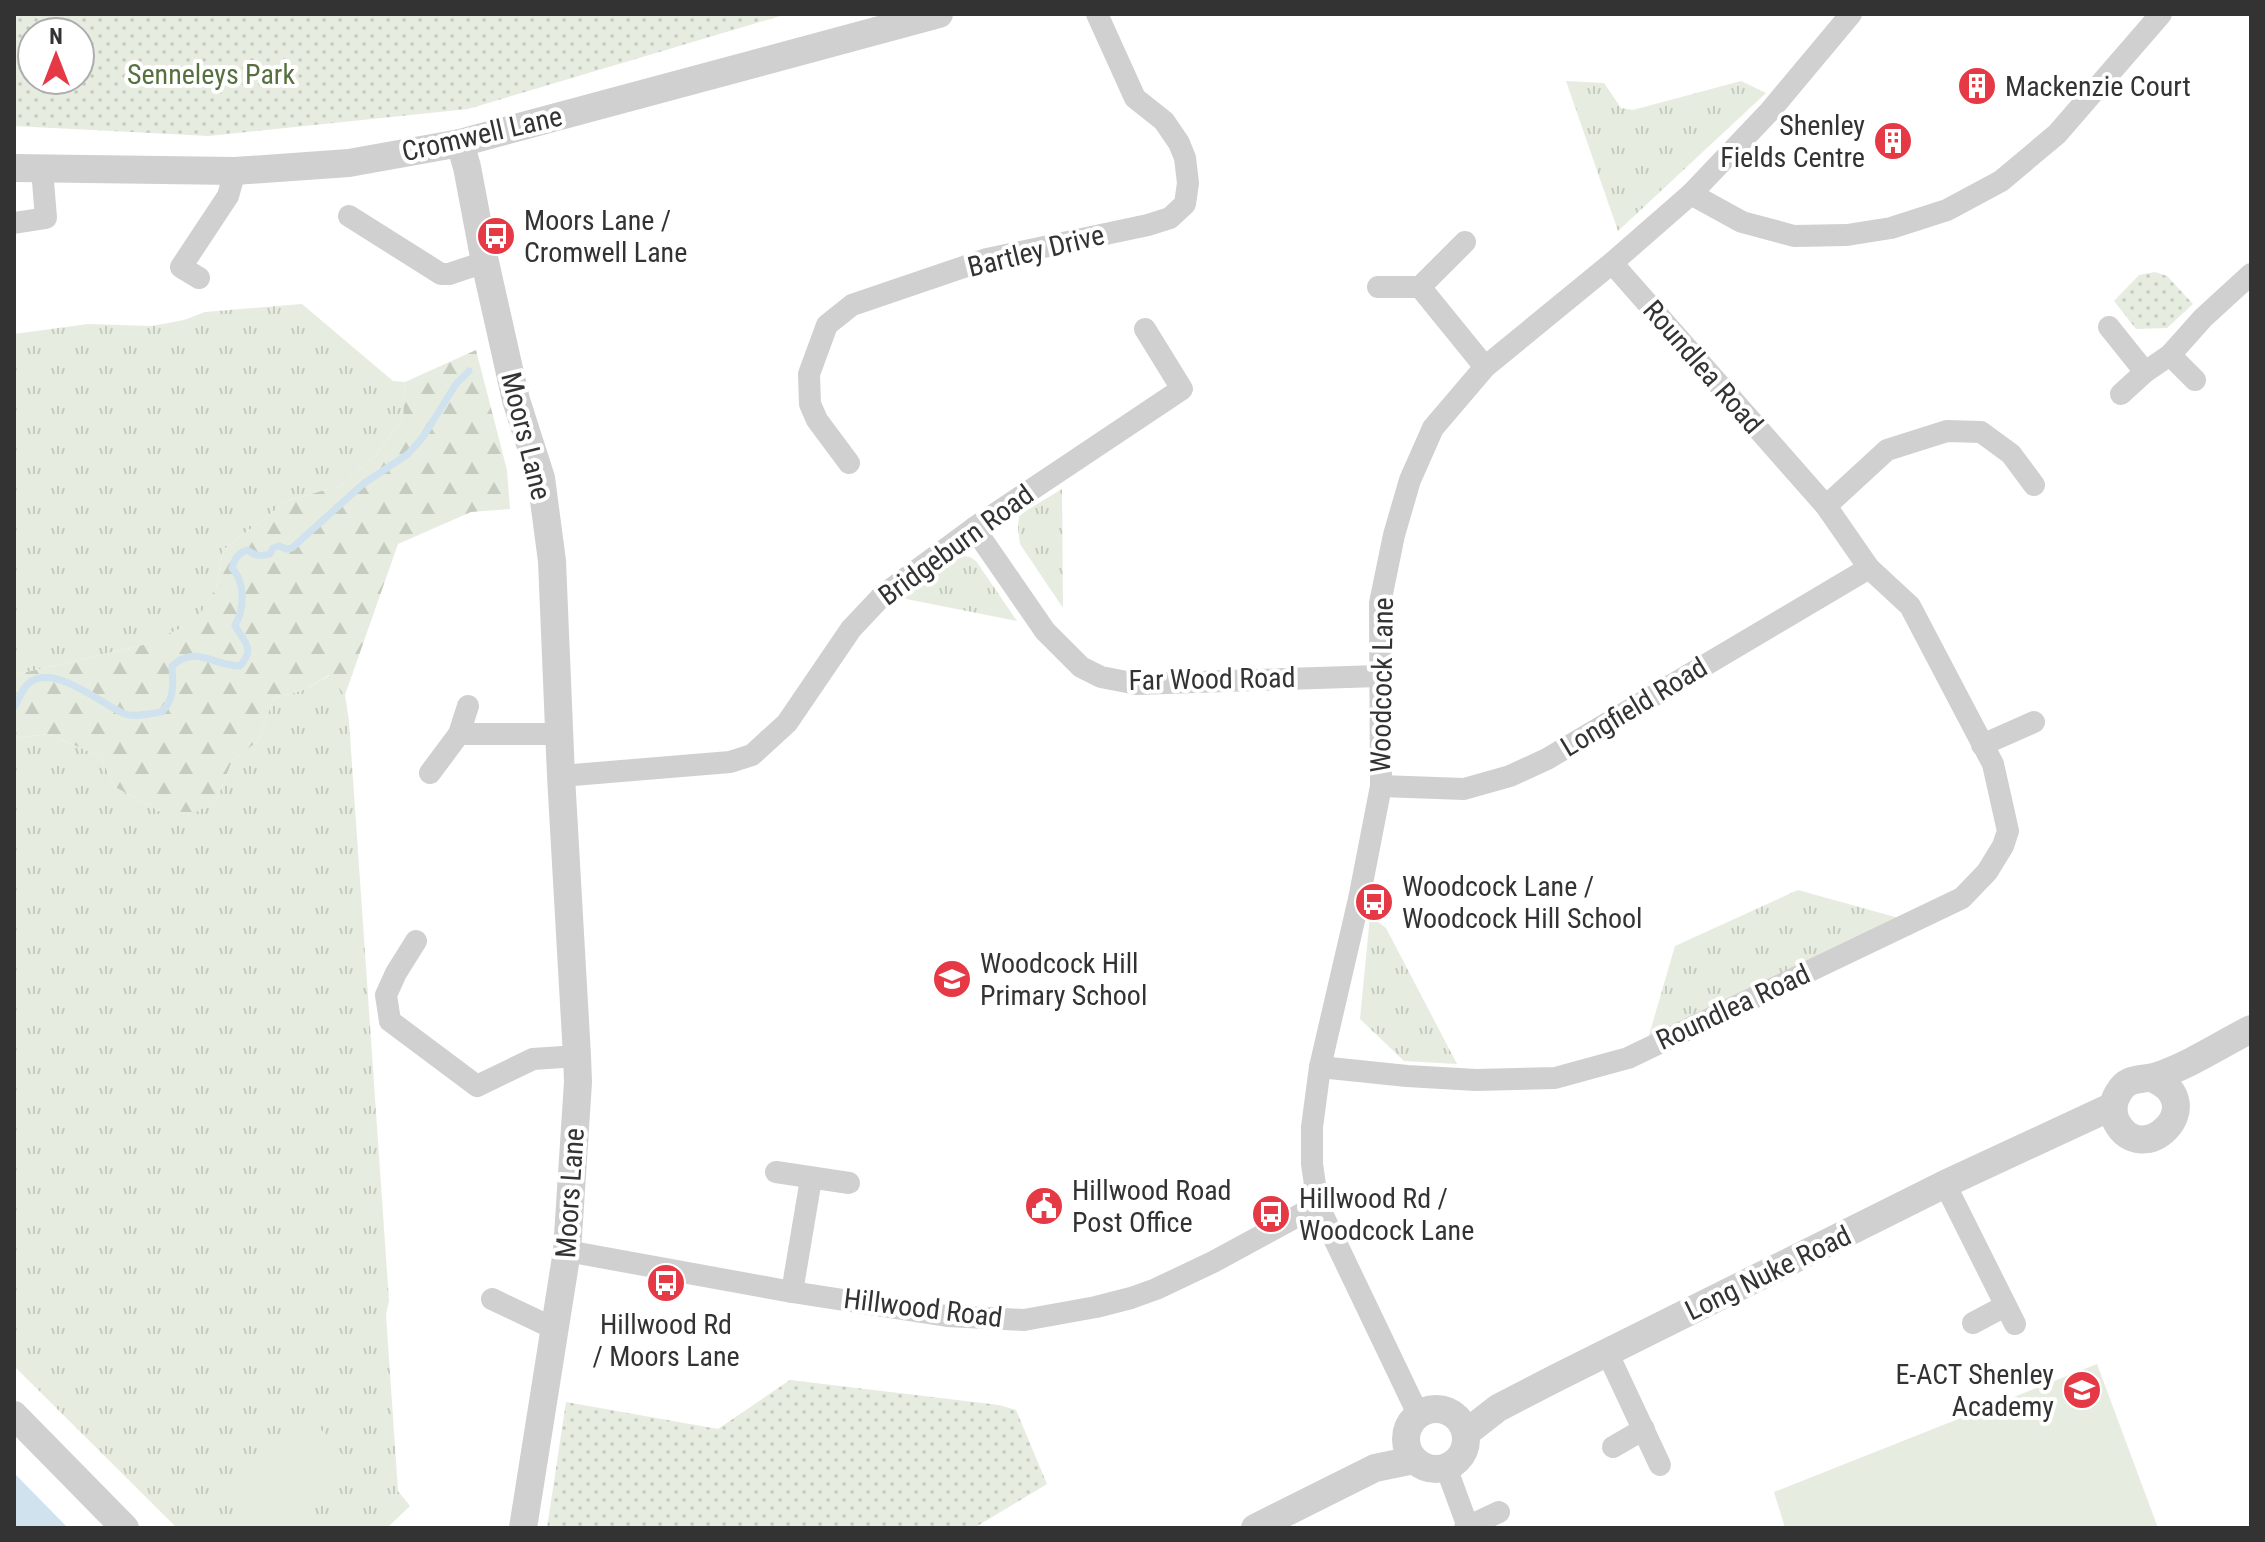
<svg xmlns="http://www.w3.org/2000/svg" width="2265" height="1542" font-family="'Roboto Condensed',sans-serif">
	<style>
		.grass { fill: url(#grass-tufts) }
		.forest { fill: url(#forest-firs) }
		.park { fill: url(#park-dots); fill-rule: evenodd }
		.pitch { fill: #e6ecdf }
		.water { fill: #cfe2ee }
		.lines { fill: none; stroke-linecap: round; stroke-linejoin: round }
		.stream { stroke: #cfe2ee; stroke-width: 7 }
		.minor { stroke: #d0d0d0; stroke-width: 22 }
		.tertiary { stroke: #d0d0d0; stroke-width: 28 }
		.labels { text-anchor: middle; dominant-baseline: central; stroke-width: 8; stroke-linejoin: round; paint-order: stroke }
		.park-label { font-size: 28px; fill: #56703f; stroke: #fff }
		.poi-label { font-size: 28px; fill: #333; stroke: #fff; text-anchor: start }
		.street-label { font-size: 28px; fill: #333; stroke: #fff }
	</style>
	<defs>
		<pattern id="grass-tufts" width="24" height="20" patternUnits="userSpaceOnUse" patternTransform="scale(2)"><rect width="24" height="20" fill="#e6ecdf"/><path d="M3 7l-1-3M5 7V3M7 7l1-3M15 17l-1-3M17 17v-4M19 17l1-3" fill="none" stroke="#c6cbc0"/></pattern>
		<pattern id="forest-firs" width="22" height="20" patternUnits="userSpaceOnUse" patternTransform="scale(2)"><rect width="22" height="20" fill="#e6ecdf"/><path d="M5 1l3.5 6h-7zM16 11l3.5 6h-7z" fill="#c6cbc0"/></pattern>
		<pattern id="park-dots" width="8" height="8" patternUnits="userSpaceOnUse" patternTransform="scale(2)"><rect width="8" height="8" fill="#e6ecdf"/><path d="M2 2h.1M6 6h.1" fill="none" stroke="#c6cbc0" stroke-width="1.8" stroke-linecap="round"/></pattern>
	</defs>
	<rect width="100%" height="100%" fill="#fff"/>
	<g class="grass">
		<polygon points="1566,81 1604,83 1621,108 1633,110 1741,81 1766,93 1618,231"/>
		<polygon points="302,304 393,381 405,382 403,418 376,455 342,485 287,501 223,550 216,588 196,622 143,645 14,675 14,334 88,324 152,326 184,320 205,312"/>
		<polygon points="1062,489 1063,608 1020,544 1018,527 1019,515"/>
		<polygon points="962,556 970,557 976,561 1017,621 901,598"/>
		<polygon points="330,675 345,695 349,721 389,1301 386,1314 398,1491 410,1506 387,1528 177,1528 14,1366 14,738 48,734 100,756 115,787 161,812 195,812 216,801 232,761 258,741 273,699 306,689"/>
		<polygon points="1798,890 1913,922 1645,1049 1675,946"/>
		<polygon points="1370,916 1386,928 1457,1064 1404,1061 1360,1019"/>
	</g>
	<polygon class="forest" points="476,350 507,470 510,509 471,512 398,544 345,695 329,675 306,689 273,699 258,741 232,761 216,801 196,812 161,812 115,787 100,756 48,734 14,738 14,675 143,645 195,622 216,588 223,550 287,501 342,485 376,455 403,418 405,382"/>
	<g class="park">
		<path d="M14,14H787L468,109L209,136L14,126ZM32,32H80V80H32Z"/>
		<polygon points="2155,272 2167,276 2193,304 2167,328 2136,329 2114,301 2139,275"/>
		<polygon points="790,1380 999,1405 1016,1410 1047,1484 974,1528 547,1528 566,1402 718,1429"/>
	</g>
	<g class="pitch">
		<polygon points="2097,1364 2158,1528 1785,1528 1774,1492"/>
		<polygon points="313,1420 351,1465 276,1528 253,1528 225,1494"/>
	</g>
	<polygon class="water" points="14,1473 68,1528 14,1528"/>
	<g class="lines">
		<path class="stream" d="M14,707C20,699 22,686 32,681C58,666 101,704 125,714C135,718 151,713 162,712C175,698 173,684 172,666C196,644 213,666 240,666C257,647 242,641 235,625C245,609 245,582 232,568C234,559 238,553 247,550C256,556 260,557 270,554L273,548L279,546L286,549L292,548L363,484L408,454L423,437L456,384L469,371"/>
		<g class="minor">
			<polyline points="1691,194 1742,222 1794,236 1847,235 1891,228 1947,210 2001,181 2057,134 2161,14"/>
			<polyline points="349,216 441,274 449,274 485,262"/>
			<polyline points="14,223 46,218 42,169"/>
			<polyline points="199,278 181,267 228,196 235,171"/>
			<polyline points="1378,287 1420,287 1465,242"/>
			<polyline points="1420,287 1485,367"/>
			<polyline points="2109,327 2145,372"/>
			<polyline points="2170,355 2195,380"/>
			<polyline points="2121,394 2145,372 2170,355 2203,318 2251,274"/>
			<polyline points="849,463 817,420 810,404 809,374 827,325 852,305 987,259 1148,225 1170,218 1185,204 1188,183 1185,158 1179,143 1164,121 1135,98 1097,14"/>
			<polyline points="1826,506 1887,450 1947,431 1981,432 2011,454 2034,485"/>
			<polyline points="974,528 1045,631 1081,667 1101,677 1137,684 1379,676"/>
			<polyline points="459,734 559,734"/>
			<polyline points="1982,745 2034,722"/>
			<polyline points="430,773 459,734 468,706"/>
			<polyline points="561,776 730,762 752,755 787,723 851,629 883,595 974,528 1182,389 1145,329"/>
			<polyline points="1381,786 1464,789 1510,776 1547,759 1869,568"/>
			<polyline points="416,941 396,973 386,995 390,1021 477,1086 533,1059 577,1056"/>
			<polyline points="1320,1067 1407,1076 1476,1080 1555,1078 1628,1058 1962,898 1987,872 2003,846 2008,831 1993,764 1910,606 1869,568 1826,506 1612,263"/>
			<polyline points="776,1172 849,1183"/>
			<polyline points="1945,1184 2015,1324"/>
			<polyline points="567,1251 792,1292 947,1316 1024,1320 1096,1307 1131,1298 1156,1289 1213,1262 1318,1205"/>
			<polyline points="792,1292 811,1179"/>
			<polyline points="492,1299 555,1329"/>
			<polyline points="1973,1323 2005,1306"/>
			<polyline points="1607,1352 1660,1465"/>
			<polyline points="1418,1414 1318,1205 1312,1164 1312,1127 1320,1067 1359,899 1381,786 1380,603 1394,535 1410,480 1433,428 1485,367 1612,263 1691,194 1770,111 1851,14"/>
			<polyline points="1613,1447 1644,1429"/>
			<polyline points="1446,1467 1468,1527"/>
			<polyline points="1465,1528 1499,1512"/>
		</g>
		<g class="tertiary">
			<polyline points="460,143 467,167 485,262 516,400 541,478 552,561 561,776 577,1056 578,1082 567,1251 523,1528"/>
			<polyline points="14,168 235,171 349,163 460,143 939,14"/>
			<path d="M2152,1078C2213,1104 2141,1172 2116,1121C2112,1112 2113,1100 2119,1092C2128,1076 2142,1081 2157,1076C2190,1065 2220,1045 2251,1029"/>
			<circle cx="1436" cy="1439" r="30"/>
			<polyline points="14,1415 125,1528"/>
			<polyline points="1466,1433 1498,1408 1558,1377 1945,1184 2113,1106"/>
			<polyline points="1255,1528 1375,1468 1414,1460"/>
		</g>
	</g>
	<defs>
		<symbol id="building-disc" viewBox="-11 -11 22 22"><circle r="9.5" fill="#e63946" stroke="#fff"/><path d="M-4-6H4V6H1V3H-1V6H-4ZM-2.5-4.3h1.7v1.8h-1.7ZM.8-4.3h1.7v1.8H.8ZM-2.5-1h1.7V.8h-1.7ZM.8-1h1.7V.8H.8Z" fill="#fff"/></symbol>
		<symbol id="bus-disc" viewBox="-11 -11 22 22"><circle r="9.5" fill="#e63946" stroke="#fff"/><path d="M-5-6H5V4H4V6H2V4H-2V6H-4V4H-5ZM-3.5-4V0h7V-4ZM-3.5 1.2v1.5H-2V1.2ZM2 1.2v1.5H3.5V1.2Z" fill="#fff"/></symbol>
		<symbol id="school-disc" viewBox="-11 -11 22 22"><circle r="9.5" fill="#e63946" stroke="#fff"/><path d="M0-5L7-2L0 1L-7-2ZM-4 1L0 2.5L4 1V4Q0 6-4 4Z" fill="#fff"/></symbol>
		<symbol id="civic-disc" viewBox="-11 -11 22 22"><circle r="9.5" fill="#e63946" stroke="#fff"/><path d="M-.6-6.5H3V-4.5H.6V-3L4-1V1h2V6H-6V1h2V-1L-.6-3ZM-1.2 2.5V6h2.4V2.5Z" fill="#fff"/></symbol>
	</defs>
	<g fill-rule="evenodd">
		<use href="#building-disc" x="1955" y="64" width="44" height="44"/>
		<use href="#building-disc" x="1871" y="119" width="44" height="44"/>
		<use href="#bus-disc" x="474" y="214" width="44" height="44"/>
		<use href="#bus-disc" x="1352" y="880" width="44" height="44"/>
		<use href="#school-disc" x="930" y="957" width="44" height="44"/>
		<use href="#civic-disc" x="1022" y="1184" width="44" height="44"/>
		<use href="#bus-disc" x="1249" y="1192" width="44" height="44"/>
		<use href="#bus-disc" x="644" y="1261" width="44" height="44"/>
		<use href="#school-disc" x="2060" y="1368" width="44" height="44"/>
	</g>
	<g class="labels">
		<g class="park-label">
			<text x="211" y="74">Senneleys Park</text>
		</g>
		<g class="poi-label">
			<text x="2005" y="86">Mackenzie Court</text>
			<text x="1865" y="125" text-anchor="end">Shenley<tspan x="1865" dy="32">Fields Centre</tspan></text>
			<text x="524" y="220">Moors Lane /<tspan x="524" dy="32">Cromwell Lane</tspan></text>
			<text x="1402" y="886">Woodcock Lane /<tspan x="1402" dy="32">Woodcock Hill School</tspan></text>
			<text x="980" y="963">Woodcock Hill<tspan x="980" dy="32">Primary School</tspan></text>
			<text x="1072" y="1190">Hillwood Road<tspan x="1072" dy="32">Post Office</tspan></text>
			<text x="1299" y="1198">Hillwood Rd /<tspan x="1299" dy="32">Woodcock Lane</tspan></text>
			<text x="666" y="1324" text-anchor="middle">Hillwood Rd<tspan x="666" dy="32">/ Moors Lane</tspan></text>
			<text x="2054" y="1374" text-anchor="end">E-ACT Shenley<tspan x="2054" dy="32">Academy</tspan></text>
		</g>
		<g class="street-label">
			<text transform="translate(482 134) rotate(-13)">Cromwell Lane</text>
			<text transform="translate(1036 251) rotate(-14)">Bartley Drive</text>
			<text transform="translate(1703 367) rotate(49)">Roundlea Road</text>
			<text transform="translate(526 436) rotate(76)">Moors Lane</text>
			<text transform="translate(956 545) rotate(-36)">Bridgeburn Road</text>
			<text transform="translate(1212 679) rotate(-1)">Far Wood Road</text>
			<text transform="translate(1382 685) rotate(-89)">Woodcock Lane</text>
			<text transform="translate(1634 707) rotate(-31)">Longfield Road</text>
			<text transform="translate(1733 1007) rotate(-25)">Roundlea Road</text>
			<text transform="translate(570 1193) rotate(-86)">Moors Lane</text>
			<text transform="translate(1768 1273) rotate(-26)">Long Nuke Road</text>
			<text transform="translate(923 1308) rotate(7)">Hillwood Road</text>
		</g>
	</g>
	<rect width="2265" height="1542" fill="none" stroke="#333333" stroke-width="32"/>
	<g transform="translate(56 56)"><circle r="38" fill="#ffffff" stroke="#adadad" stroke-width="2"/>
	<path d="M0-6L14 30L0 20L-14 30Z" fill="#e63946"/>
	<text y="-12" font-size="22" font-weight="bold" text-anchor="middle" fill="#333333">N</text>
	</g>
</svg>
